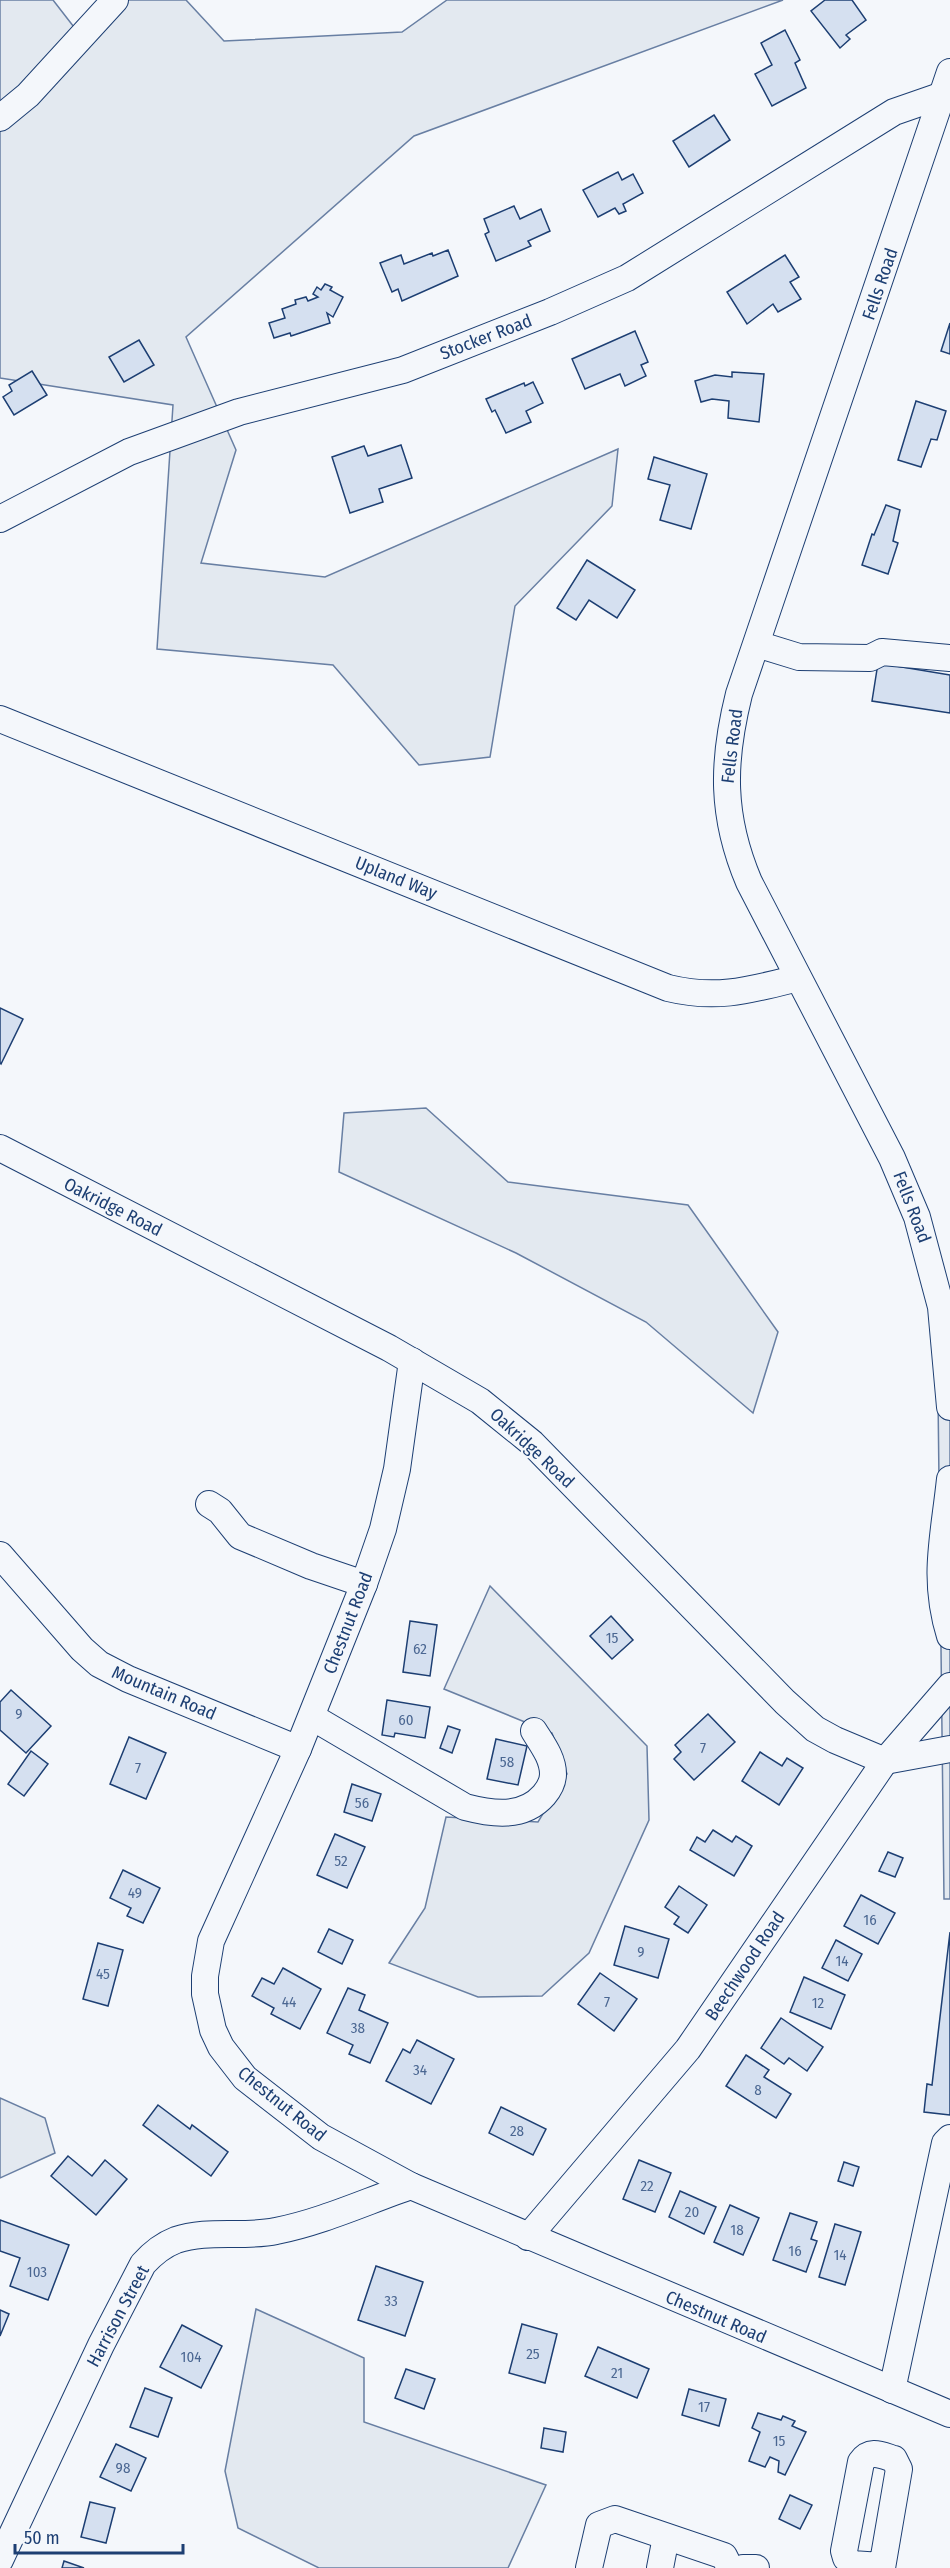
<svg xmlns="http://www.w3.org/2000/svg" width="950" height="2568" font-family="'Fira Sans Condensed',sans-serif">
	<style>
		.green { fill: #e3e9f0; stroke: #687fa3; stroke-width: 1.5 }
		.building { fill: #d5e0f0; stroke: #1d3f73; stroke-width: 1.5 }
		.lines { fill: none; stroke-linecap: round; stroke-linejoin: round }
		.minor-casing { stroke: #1d3f73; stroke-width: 28 }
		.minor { stroke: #f4f7fb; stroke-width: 26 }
		.labels { text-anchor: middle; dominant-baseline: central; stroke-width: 4.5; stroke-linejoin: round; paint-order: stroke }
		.number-label { font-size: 15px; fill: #4b6792 }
		.street-label { font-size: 18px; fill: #1d3f73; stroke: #f4f7fb }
	</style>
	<rect width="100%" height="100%" fill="#f4f7fb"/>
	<g class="green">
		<polygon points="0,0 53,0 84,40 118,0 186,0 224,41 402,32 447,0 783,0 414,136 186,337 236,450 201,563 325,577 618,449 612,506 515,606 490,757 419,765 333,665 157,649 173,405 0,378"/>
		<polygon points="426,1108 508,1182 688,1205 778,1332 753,1413 646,1322 516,1253 339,1172 344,1113"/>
		<polygon points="950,1303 950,1899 944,1899 937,1313"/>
		<polygon points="490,1586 647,1746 649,1820 589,1953 542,1996 478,1997 389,1963 425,1908 446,1817 538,1822 567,1774 552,1733 444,1689"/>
		<polygon points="0,2098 45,2118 55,2153 0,2178"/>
		<polygon points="256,2309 364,2358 364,2422 546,2485 508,2568 319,2568 238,2528 225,2471"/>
	</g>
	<g class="building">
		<polygon points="825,0 852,0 866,20 846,35 850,39 840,48 811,11"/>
		<polygon points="785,30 800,60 795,63 806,88 772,106 755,74 772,65 761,43"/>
		<polygon points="714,115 730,140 689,167 673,141"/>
		<polygon points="618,172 622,180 633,174 643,193 623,204 626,211 619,214 615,208 598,217 583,190"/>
		<polygon points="514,206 520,219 541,209 550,231 528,241 531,246 496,261 485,234 489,232 484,219"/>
		<polygon points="448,250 458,276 402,301 398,289 392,292 380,263 401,255 404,264 432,253 433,256"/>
		<polygon points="785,255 799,277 790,282 801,299 778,312 773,304 747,324 727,292"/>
		<polygon points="325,284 332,287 330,290 343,297 333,317 327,313 330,323 291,336 290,333 274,338 269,323 285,318 282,309 296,304 295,300 306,297 308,301 318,297 313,294 317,287 321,290"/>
		<polygon points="950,323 950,354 941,351"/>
		<polygon points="635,331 648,362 641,365 646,376 625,386 620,374 585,389 572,359"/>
		<polygon points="139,340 154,365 124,382 109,357"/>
		<polygon points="32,371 47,395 14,415 3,397 12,391 9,385"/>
		<polygon points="732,372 764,374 759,422 728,418 729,401 712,399 701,402 695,381 715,375 732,377"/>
		<polygon points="533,382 543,403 526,411 531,422 506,433 495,410 492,412 486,399 524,383 525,386"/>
		<polygon points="916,401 946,411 937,440 931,439 921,467 898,460"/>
		<polygon points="401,445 412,478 379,489 383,502 350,513 332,457 364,446 368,456"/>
		<polygon points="654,457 707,474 691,529 660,520 670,485 648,479"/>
		<polygon points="886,505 900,510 893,541 898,543 888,574 862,565 872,534 874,535"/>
		<polygon points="587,560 635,590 617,618 589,600 576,620 557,608"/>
		<polygon points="878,663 950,675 950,713 872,701"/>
		<polygon points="0,1008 23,1019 1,1064 0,1063"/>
		<polygon points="611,1616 633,1640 612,1659 590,1636"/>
		<polygon points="410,1621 437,1625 430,1676 403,1672"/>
		<polygon points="11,1690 51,1726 26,1753 0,1730 0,1702"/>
		<polygon points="387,1700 430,1707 425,1738 395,1733 394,1737 382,1735"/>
		<polygon points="708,1714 735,1742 694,1780 674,1759 681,1752 675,1745"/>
		<polygon points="448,1726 460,1730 452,1753 440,1748"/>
		<polygon points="129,1737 166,1753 146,1799 110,1784"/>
		<polygon points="496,1739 527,1746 518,1785 487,1779"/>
		<polygon points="31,1751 48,1764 24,1796 8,1784"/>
		<polygon points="760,1752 782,1766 787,1758 803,1768 779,1805 742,1781"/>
		<polygon points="352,1784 381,1794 372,1821 344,1812"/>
		<polygon points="713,1830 732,1842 736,1836 752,1846 734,1876 690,1850 697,1837 705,1842"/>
		<polygon points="335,1834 365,1847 347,1888 317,1875"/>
		<polygon points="888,1852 903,1858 895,1877 879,1871"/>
		<polygon points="123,1870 160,1888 143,1923 127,1916 131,1908 110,1898"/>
		<polygon points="679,1886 707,1905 688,1933 674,1924 679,1917 665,1907"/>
		<polygon points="861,1895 895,1913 878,1944 844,1926"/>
		<polygon points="625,1926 669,1939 658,1978 614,1965"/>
		<polygon points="329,1929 353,1940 342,1964 318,1952"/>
		<polygon points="950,1932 950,2115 924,2112 927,2084 932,2085"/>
		<polygon points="836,1940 862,1954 848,1981 822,1968"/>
		<polygon points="98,1943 123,1950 108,2006 83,1999"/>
		<polygon points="283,1968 321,1989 300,2029 271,2014 274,2008 252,1996 262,1978 274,1984"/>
		<polygon points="600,1973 637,1999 614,2031 578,2004"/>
		<polygon points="804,1977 845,1995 831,2029 790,2012"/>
		<polygon points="348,1988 365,1995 359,2010 388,2023 370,2063 349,2054 353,2045 327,2033"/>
		<polygon points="781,2018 823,2047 807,2071 789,2058 784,2064 761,2048"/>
		<polygon points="417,2040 454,2059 431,2104 386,2081 403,2049 410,2053"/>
		<polygon points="746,2055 769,2070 764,2077 791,2094 776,2118 726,2086"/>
		<polygon points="158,2105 190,2129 192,2125 228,2152 211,2176 143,2125"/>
		<polygon points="501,2107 546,2129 533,2155 489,2133"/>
		<polygon points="68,2156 92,2176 105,2160 127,2179 96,2215 51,2176"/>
		<polygon points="639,2160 671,2173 655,2212 623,2199"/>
		<polygon points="844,2162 859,2167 853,2186 838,2181"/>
		<polygon points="680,2191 716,2207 704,2234 669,2217"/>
		<polygon points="730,2205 759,2218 743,2255 714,2242"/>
		<polygon points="790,2213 817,2222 811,2239 817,2241 806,2272 773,2260"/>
		<polygon points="0,2220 69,2245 48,2300 10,2286 20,2258 0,2251"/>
		<polygon points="835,2224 861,2232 845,2285 819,2277"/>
		<polygon points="376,2266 423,2282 405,2336 358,2320"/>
		<polygon points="0,2310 9,2314 0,2336"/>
		<polygon points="522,2324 557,2334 545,2383 509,2373"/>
		<polygon points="182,2325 222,2346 201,2388 160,2367"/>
		<polygon points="598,2347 649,2369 637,2398 585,2376"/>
		<polygon points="406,2369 435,2379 424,2409 395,2398"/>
		<polygon points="145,2388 172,2398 158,2437 130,2427"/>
		<polygon points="689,2389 726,2399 719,2426 682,2415"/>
		<polygon points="758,2413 781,2420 783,2416 795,2421 792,2426 806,2432 785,2475 778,2472 779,2461 770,2457 765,2467 749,2461 760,2432 752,2428"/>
		<polygon points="544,2428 566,2432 563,2452 541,2448"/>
		<polygon points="116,2444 146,2458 131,2491 100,2477"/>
		<polygon points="790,2495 812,2505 800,2529 779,2519"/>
		<polygon points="90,2502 115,2508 106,2543 81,2537"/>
		<polygon points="64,2561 84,2568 62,2568"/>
	</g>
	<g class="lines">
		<defs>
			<g id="minor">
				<path d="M950,72L739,694C722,762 721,816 749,882L892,1158L917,1217L941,1307L950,1407"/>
				<polyline points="0,118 28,95 115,0"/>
				<polyline points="0,519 129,452 239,412 403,370 550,312 627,278 894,112 943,95"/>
				<polyline points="757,644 799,657 870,658 882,652 950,658"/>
				<path d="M0,719L668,988C717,1000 750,990 798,978"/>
				<polyline points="0,1148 389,1348 480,1401 532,1443 785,1702 815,1729 835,1740 885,1761 950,1749"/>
				<polyline points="412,1361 397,1469 383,1529 364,1584 298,1749 211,1941 205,1976 205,1994 213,2030 221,2047 245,2078 321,2137 411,2186 950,2414"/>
				<path d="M950,1479C944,1537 932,1578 950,1636"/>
				<polyline points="209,1504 220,1511 240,1536 311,1566 364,1584"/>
				<polyline points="0,1555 82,1649 99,1664 128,1679 298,1749"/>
				<path d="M312,1717L465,1807C492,1814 523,1819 544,1795C549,1789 553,1783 553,1774C553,1758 542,1744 534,1731"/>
				<polyline points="528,2237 688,2049 885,1761 950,1686"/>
				<polyline points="892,2390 945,2143 950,2138"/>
				<path d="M0,2560L101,2345L143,2264C152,2254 163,2245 176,2240C207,2229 244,2238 276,2231C322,2222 367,2201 411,2186"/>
				<path d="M881,2566L852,2564L846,2558L844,2551L861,2462C870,2449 881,2455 894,2459L899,2469L882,2568"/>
				<polyline points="589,2568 599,2525 615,2519 724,2556 730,2568"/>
				<polyline points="660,2568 666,2537"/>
				<polyline points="743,2568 756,2568"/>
			</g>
		</defs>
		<use href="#minor" class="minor-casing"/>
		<use href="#minor" class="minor"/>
	</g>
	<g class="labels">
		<g class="number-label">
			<text x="612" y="1638">15</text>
			<text x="420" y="1649">62</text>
			<text x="19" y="1714">9</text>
			<text x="406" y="1720">60</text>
			<text x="703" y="1748">7</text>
			<text x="507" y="1762">58</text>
			<text x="138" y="1768">7</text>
			<text x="362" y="1803">56</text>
			<text x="341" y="1861">52</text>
			<text x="135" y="1893">49</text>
			<text x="870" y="1920">16</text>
			<text x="641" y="1952">9</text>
			<text x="842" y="1961">14</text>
			<text x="103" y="1974">45</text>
			<text x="289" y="2002">44</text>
			<text x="607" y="2002">7</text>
			<text x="818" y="2003">12</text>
			<text x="358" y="2028">38</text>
			<text x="420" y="2070">34</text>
			<text x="758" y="2090">8</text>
			<text x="517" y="2131">28</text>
			<text x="647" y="2186">22</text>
			<text x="692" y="2212">20</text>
			<text x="737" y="2230">18</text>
			<text x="795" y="2251">16</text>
			<text x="840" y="2255">14</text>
			<text x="37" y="2272">103</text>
			<text x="391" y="2301">33</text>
			<text x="533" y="2354">25</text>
			<text x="191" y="2357">104</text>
			<text x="617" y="2373">21</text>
			<text x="704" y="2407">17</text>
			<text x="779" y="2441">15</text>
			<text x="123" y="2468">98</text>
		</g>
		<g class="street-label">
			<text transform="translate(880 284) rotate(-71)">Fells Road</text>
			<text transform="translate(486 337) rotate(-21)">Stocker Road</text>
			<text transform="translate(732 746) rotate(-83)">Fells Road</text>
			<text transform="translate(396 878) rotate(22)">Upland Way</text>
			<text transform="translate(113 1207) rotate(27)">Oakridge Road</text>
			<text transform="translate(912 1207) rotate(69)">Fells Road</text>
			<text transform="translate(532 1448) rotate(43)">Oakridge Road</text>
			<text transform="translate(348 1623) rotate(-69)">Chestnut Road</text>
			<text transform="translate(164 1693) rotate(23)">Mountain Road</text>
			<text transform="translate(745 1966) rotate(-56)">Beechwood Road</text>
			<text transform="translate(282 2104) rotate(39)">Chestnut Road</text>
			<text transform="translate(118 2316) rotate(-62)">Harrison Street</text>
			<text transform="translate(716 2317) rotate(23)">Chestnut Road</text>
		</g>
	</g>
	<path d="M15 2544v9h168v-9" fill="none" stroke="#1d3f73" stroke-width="3"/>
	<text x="24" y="2544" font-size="18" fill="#1d3f73" stroke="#f4f7fb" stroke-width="4.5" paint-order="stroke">50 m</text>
</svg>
